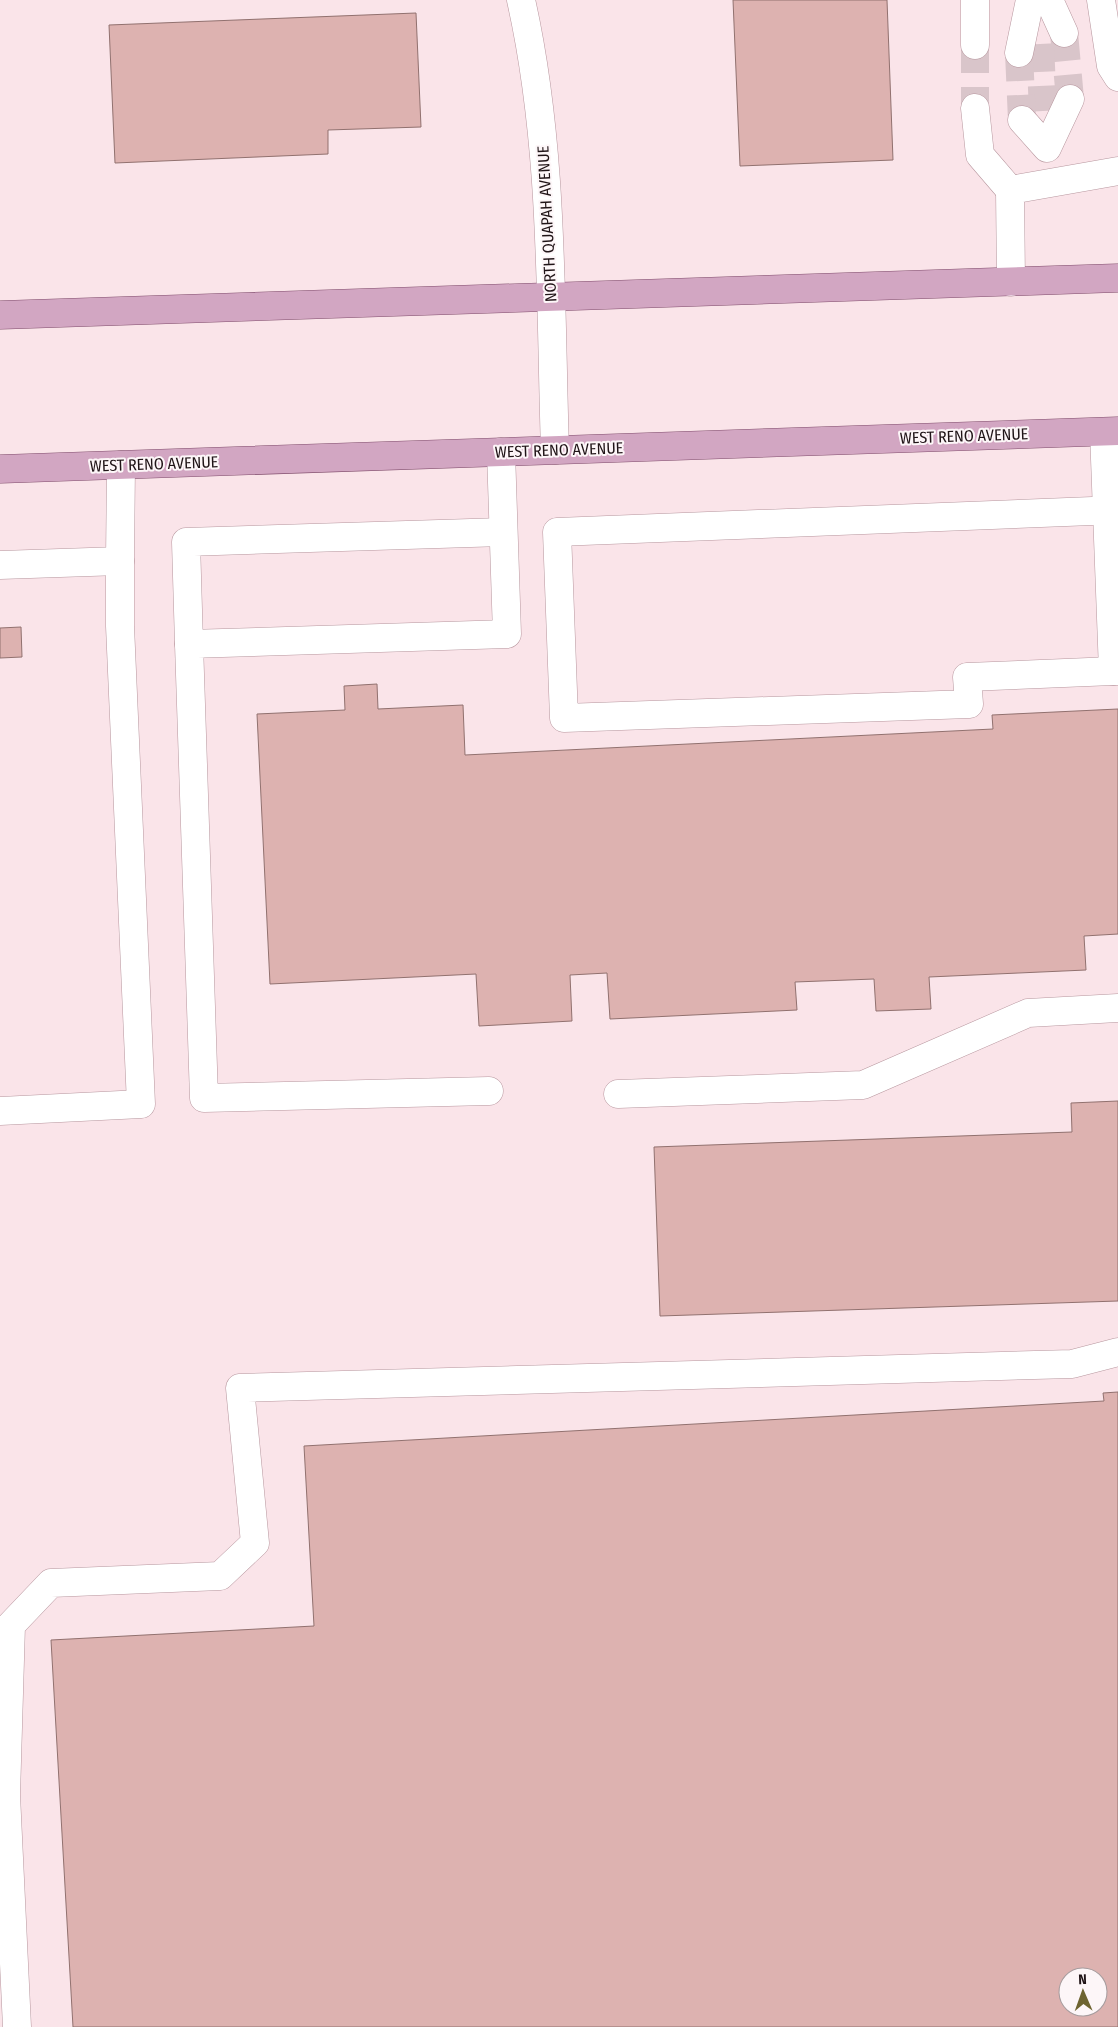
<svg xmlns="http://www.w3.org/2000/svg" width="1118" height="2027" font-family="'Fira Sans Condensed',sans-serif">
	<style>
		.building { fill: #ddb2b0; stroke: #91716f; fill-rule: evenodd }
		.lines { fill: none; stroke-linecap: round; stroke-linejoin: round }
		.minor-tunnel { stroke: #d9c5ca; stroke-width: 28; stroke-dasharray: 28 14; stroke-linecap: butt }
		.minor-casing { stroke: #b7969e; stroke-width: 29 }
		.major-casing { stroke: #804d6c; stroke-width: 29 }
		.minor { stroke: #fff; stroke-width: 28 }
		.major { stroke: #d2a6c2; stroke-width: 28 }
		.labels { text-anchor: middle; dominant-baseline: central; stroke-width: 4; stroke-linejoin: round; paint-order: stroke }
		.street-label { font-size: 16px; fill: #201417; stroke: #fdf6f8 }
	</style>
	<rect width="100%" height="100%" fill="#fae4e9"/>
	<g class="building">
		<polygon points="733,0 887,0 893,160 740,166"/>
		<polygon points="416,13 421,127 328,130 328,154 115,163 109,25"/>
		<polygon points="21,627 22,657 0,658 0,628"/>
		<polygon points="377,684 378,709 463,705 465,755 993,729 992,715 1118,709 1118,934 1084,936 1086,970 929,977 931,1009 876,1011 874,979 795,982 797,1010 610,1019 607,973 570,975 572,1021 479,1026 476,974 270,984 257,714 345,710 344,686"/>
		<polygon points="1118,1101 1118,1301 660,1316 654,1147 1072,1132 1071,1103"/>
		<path d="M1118,1392V2027H73L51,1640L314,1626L304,1446L1104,1401L1103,1393ZM1068,1977H1098V2007H1068Z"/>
	</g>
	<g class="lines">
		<g class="minor-tunnel">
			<polyline points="1064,33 1070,99"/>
			<polyline points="1040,44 1043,111"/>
			<polyline points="975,45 975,108"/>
			<polyline points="1019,53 1022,120"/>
		</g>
		<defs>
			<g id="minor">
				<path d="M521,0C554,147 550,300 555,450"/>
				<polyline points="975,0 975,45"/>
				<polyline points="1049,0 1064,33"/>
				<polyline points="1101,0 1111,66 1118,77"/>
				<polyline points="1019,53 1030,0"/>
				<polyline points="975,108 980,155 1010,190"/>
				<polyline points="1022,120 1047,148 1070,99"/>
				<polyline points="1011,282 1010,190 1118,171"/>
				<polyline points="1104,432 1113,671 1118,671"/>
				<polyline points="0,565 120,561 121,465"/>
				<polyline points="189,644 186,542 503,532"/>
				<polyline points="1113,671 967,677 969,704 564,718 557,532 1118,510"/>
				<polyline points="489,1091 204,1098 189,644 507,634 501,452"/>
				<polyline points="618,1094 863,1085 1028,1013 1118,1008"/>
				<polyline points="0,1111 141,1104 120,626 120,561"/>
				<polyline points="17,2027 6,1795 11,1625 51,1583 220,1576 255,1543 240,1388 1072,1364 1118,1352"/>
			</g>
			<g id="major">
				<polyline points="0,315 1118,278"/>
				<polyline points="0,469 1118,431"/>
			</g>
		</defs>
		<use href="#minor" class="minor-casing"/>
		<use href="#major" class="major-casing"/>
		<use href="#minor" class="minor"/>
		<use href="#major" class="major"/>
	</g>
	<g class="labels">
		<g class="street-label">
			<text transform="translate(547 224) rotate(-93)">NORTH QUAPAH AVENUE</text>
			<text transform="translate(964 436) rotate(-2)">WEST RENO AVENUE</text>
			<text transform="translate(559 450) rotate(-2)">WEST RENO AVENUE</text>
			<text transform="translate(154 464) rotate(-2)">WEST RENO AVENUE</text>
		</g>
	</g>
	<g transform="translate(1083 1992) rotate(358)"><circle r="24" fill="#fdf6f8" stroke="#a59c9e"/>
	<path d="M0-4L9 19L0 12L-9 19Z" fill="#6e6431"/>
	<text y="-8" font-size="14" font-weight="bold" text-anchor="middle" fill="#201417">N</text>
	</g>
</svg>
